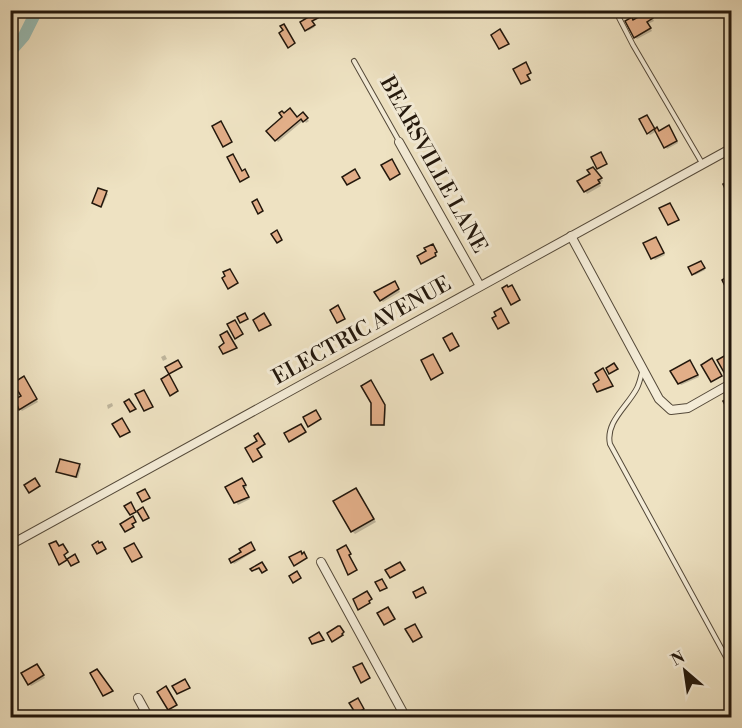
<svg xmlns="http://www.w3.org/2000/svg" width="742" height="728" font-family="'Libre Bodoni',serif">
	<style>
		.shadow { fill: #0003 }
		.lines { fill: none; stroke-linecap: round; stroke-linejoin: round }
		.river { stroke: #99bdb5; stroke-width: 12 }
		.building { fill: #e2ae88; stroke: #22170c; stroke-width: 1.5 }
		.service-casing { stroke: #554a3a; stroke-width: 6 }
		.minor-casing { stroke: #554a3a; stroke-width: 10 }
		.service { stroke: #f4ecd7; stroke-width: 4 }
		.minor { stroke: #f4ecd7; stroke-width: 8 }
		.labels { text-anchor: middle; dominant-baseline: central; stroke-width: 6; stroke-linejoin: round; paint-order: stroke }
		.street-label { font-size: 21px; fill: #22170c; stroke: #f4ecd7 }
	</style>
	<rect width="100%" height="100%" fill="#eee2c2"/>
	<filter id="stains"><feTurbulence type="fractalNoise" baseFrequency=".00333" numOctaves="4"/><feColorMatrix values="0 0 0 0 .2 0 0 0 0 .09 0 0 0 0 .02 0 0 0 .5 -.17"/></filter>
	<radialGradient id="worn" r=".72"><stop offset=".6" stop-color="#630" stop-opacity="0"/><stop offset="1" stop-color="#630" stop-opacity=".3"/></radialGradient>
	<g class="shadow">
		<polygon points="641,10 654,10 650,13 654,21 648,24 652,31 637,39 635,37 634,22 644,16"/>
		<polygon points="315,15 318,19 312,22 315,27 308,31"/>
		<polygon points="303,114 309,121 306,123 304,120 278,142 268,131 297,119"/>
		<polygon points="647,116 655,130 659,132 671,129 678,143 667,149 657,131 650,135 648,133"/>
		<polygon points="595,171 603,181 599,183 601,186 587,194 579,181"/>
		<polygon points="99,190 108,194 102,207 95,204"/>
		<polygon points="657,241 665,255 655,260 645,244"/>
		<polygon points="433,247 437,253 435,254 436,257 423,264 428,252"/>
		<polygon points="702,264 705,270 695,275 690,268"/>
		<polygon points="396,284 400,292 383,302 381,300"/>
		<polygon points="165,355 167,359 163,361 161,357"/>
		<polygon points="692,364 699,377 681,385 679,383"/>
		<polygon points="603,371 613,387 600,392 598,391"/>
		<polygon points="26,380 38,402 22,411 20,409"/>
		<polygon points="372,383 386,408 385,426 373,424"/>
		<polygon points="112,403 113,406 108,409 107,405"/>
		<polygon points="302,427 306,433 291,442 290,441"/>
		<polygon points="79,465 81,467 78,478 58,472"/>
		<polygon points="244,482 247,487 244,489 250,499 238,505 227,488"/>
		<polygon points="356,489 376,522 355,534 352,531"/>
		<polygon points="251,545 255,551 234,564 231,559"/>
		<polygon points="39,668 45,678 31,686 29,684"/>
		<polygon points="122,713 125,718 114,718"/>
	</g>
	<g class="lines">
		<polyline class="river" points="10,52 24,36 37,10"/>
	</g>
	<g class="building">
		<polygon points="639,10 649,10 653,18 647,22 651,28 634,38 625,21 632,17 633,20 642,15"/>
		<polygon points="315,13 318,18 312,21 315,25 305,31 300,22"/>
		<polygon points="284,24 295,43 288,48 279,33 283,30 280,26"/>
		<polygon points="500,29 509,44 499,49 491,35"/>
		<polygon points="526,62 531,73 527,75 530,80 521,84 513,69"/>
		<polygon points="290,108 297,117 303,112 308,118 303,122 301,119 275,141 266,131 282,117 279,113 282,111 284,113"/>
		<polygon points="647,115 655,129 657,127 659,131 669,125 677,141 664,148 654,129 647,134 639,119"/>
		<polygon points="221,121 232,142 223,147 212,126"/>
		<polygon points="601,152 607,164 597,169 591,157"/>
		<polygon points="233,154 242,171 245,169 249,177 240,182 227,157"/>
		<polygon points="392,159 400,174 390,180 381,165"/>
		<polygon points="593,167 602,178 598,180 600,183 584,192 577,181 590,174 587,170"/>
		<polygon points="355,169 360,178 347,185 342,177"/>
		<polygon points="732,174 732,191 727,193 723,184 727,182 725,178"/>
		<polygon points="98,188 107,191 101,207 92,203"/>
		<polygon points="257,199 263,211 258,214 252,202"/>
		<polygon points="670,203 679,220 668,225 659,208"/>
		<polygon points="277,230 282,240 277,243 271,234"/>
		<polygon points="656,237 664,253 651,259 643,243"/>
		<polygon points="433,244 437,252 435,253 436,256 421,264 417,256 426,251 424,248"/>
		<polygon points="701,261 705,268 692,275 688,267"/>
		<polygon points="230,269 238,283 228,289 222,278 225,276 223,272"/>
		<polygon points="728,276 732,287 727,290 722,280"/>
		<polygon points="395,281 399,289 380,301 374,292"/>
		<polygon points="507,285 508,287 512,285 520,300 511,305 502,288"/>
		<polygon points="338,305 345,319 337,323 330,310"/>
		<polygon points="501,308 509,323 498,329 492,318 496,316 494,312"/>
		<polygon points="245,313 248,319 240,323 237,317"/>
		<polygon points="264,313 271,325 259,331 253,320"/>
		<polygon points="235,320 243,334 235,339 227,324"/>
		<polygon points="227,331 237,348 223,354 219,347 224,343 220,335"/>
		<polygon points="452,333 459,346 450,351 443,338"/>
		<polygon points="433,354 443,373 431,380 421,360"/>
		<polygon points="726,355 732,366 732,371 725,374 717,360"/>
		<polygon points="712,358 722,376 711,382 701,365"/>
		<polygon points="178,360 182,367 169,374 165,367"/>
		<polygon points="690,360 698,375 678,384 670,371"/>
		<polygon points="614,363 618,369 609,374 606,368"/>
		<polygon points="603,368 613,386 597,392 593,384 599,380 595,373"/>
		<polygon points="169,374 178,391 170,396 161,379"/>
		<polygon points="24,376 37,399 19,410 15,399 21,396 13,383"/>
		<polygon points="371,380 385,405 384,425 371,425 371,403 361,386"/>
		<polygon points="144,390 153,407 144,411 135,394"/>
		<polygon points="732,396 732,406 727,409 723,401"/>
		<polygon points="129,399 136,409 130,412 124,402"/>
		<polygon points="316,410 321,419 308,427 303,417"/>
		<polygon points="122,418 130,432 120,437 112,424"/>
		<polygon points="301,424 306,432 289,442 284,433"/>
		<polygon points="258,433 265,444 257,449 262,457 253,462 245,448 257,441 254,436"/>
		<polygon points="60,459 80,464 76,477 56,472"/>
		<polygon points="35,478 40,486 29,493 24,485"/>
		<polygon points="242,478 246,485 243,486 249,497 234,503 225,487"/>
		<polygon points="356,488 374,519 351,532 333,501"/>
		<polygon points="145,489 150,498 142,502 137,493"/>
		<polygon points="131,502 136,512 130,515 124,506"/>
		<polygon points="143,507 149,518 143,521 137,511"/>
		<polygon points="133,516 136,522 132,524 134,527 125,532 120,524"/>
		<polygon points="56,541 59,546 63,544 68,552 64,555 67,560 59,565 49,544"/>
		<polygon points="98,541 99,543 102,542 106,549 97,554 92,545"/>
		<polygon points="251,542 255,550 231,563 229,559 241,552 239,549"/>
		<polygon points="134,543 142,557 132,562 124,548"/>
		<polygon points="346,545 351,554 349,555 357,570 348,575 337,550"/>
		<polygon points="301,551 302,554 304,552 307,558 294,566 289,557"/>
		<polygon points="75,554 79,562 71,566 67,559"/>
		<polygon points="262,562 267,570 262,573 259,568 252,571 250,569"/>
		<polygon points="400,562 405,570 390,578 385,570"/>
		<polygon points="297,571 301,578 293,583 289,576"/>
		<polygon points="382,579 387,588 380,591 375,582"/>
		<polygon points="423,587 426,593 416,598 413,592"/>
		<polygon points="367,591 372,599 369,601 370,603 358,610 353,599"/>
		<polygon points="388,607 395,619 384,625 377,613"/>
		<polygon points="415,624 422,637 413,642 405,629"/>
		<polygon points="338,626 340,626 344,632 342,634 343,635 332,642 327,633"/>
		<polygon points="319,632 324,640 312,644 309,638"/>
		<polygon points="362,663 370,678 361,683 353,667"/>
		<polygon points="37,664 44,675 28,685 21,673"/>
		<polygon points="97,669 113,691 103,696 90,673"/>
		<polygon points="185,679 190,688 177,694 172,686"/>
		<polygon points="166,686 177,705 168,710 157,692"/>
		<polygon points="358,698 364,709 356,714 349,703"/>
	</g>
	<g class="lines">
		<defs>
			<g id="service">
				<polyline points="615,10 633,45 702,163"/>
				<polyline points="354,61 399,141"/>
				<path d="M643,369C641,375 640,382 637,388C628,406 605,422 610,444L732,668"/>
			</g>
			<g id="minor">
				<polyline points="399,142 480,286"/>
				<polyline points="571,236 659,399 671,410 688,408 732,383"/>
				<polyline points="10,545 732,148"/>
				<polyline points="321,562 406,718"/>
				<polyline points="138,698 149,718"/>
			</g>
		</defs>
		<use href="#service" class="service-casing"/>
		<use href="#minor" class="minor-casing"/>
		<use href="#service" class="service"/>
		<use href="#minor" class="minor"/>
	</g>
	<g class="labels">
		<g class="street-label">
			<text transform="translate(433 165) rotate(61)">BEARSVILLE LANE</text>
			<text transform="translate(362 331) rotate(-29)">ELECTRIC AVENUE</text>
		</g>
	</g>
	<rect width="742" height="728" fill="none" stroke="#eee2c2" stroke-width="36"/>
	<rect x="12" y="12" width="718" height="704" fill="none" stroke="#22170c" stroke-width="3"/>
	<rect x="18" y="18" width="706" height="692" fill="none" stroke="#22170c" stroke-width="1.5"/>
	<g transform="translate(685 671) rotate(331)" stroke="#f4ecd7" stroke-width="4.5" paint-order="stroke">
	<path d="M0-4.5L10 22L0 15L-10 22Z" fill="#22170c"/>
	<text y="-9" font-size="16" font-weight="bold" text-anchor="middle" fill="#22170c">N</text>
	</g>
	<rect width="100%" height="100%" filter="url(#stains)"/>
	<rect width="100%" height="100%" fill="url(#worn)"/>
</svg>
